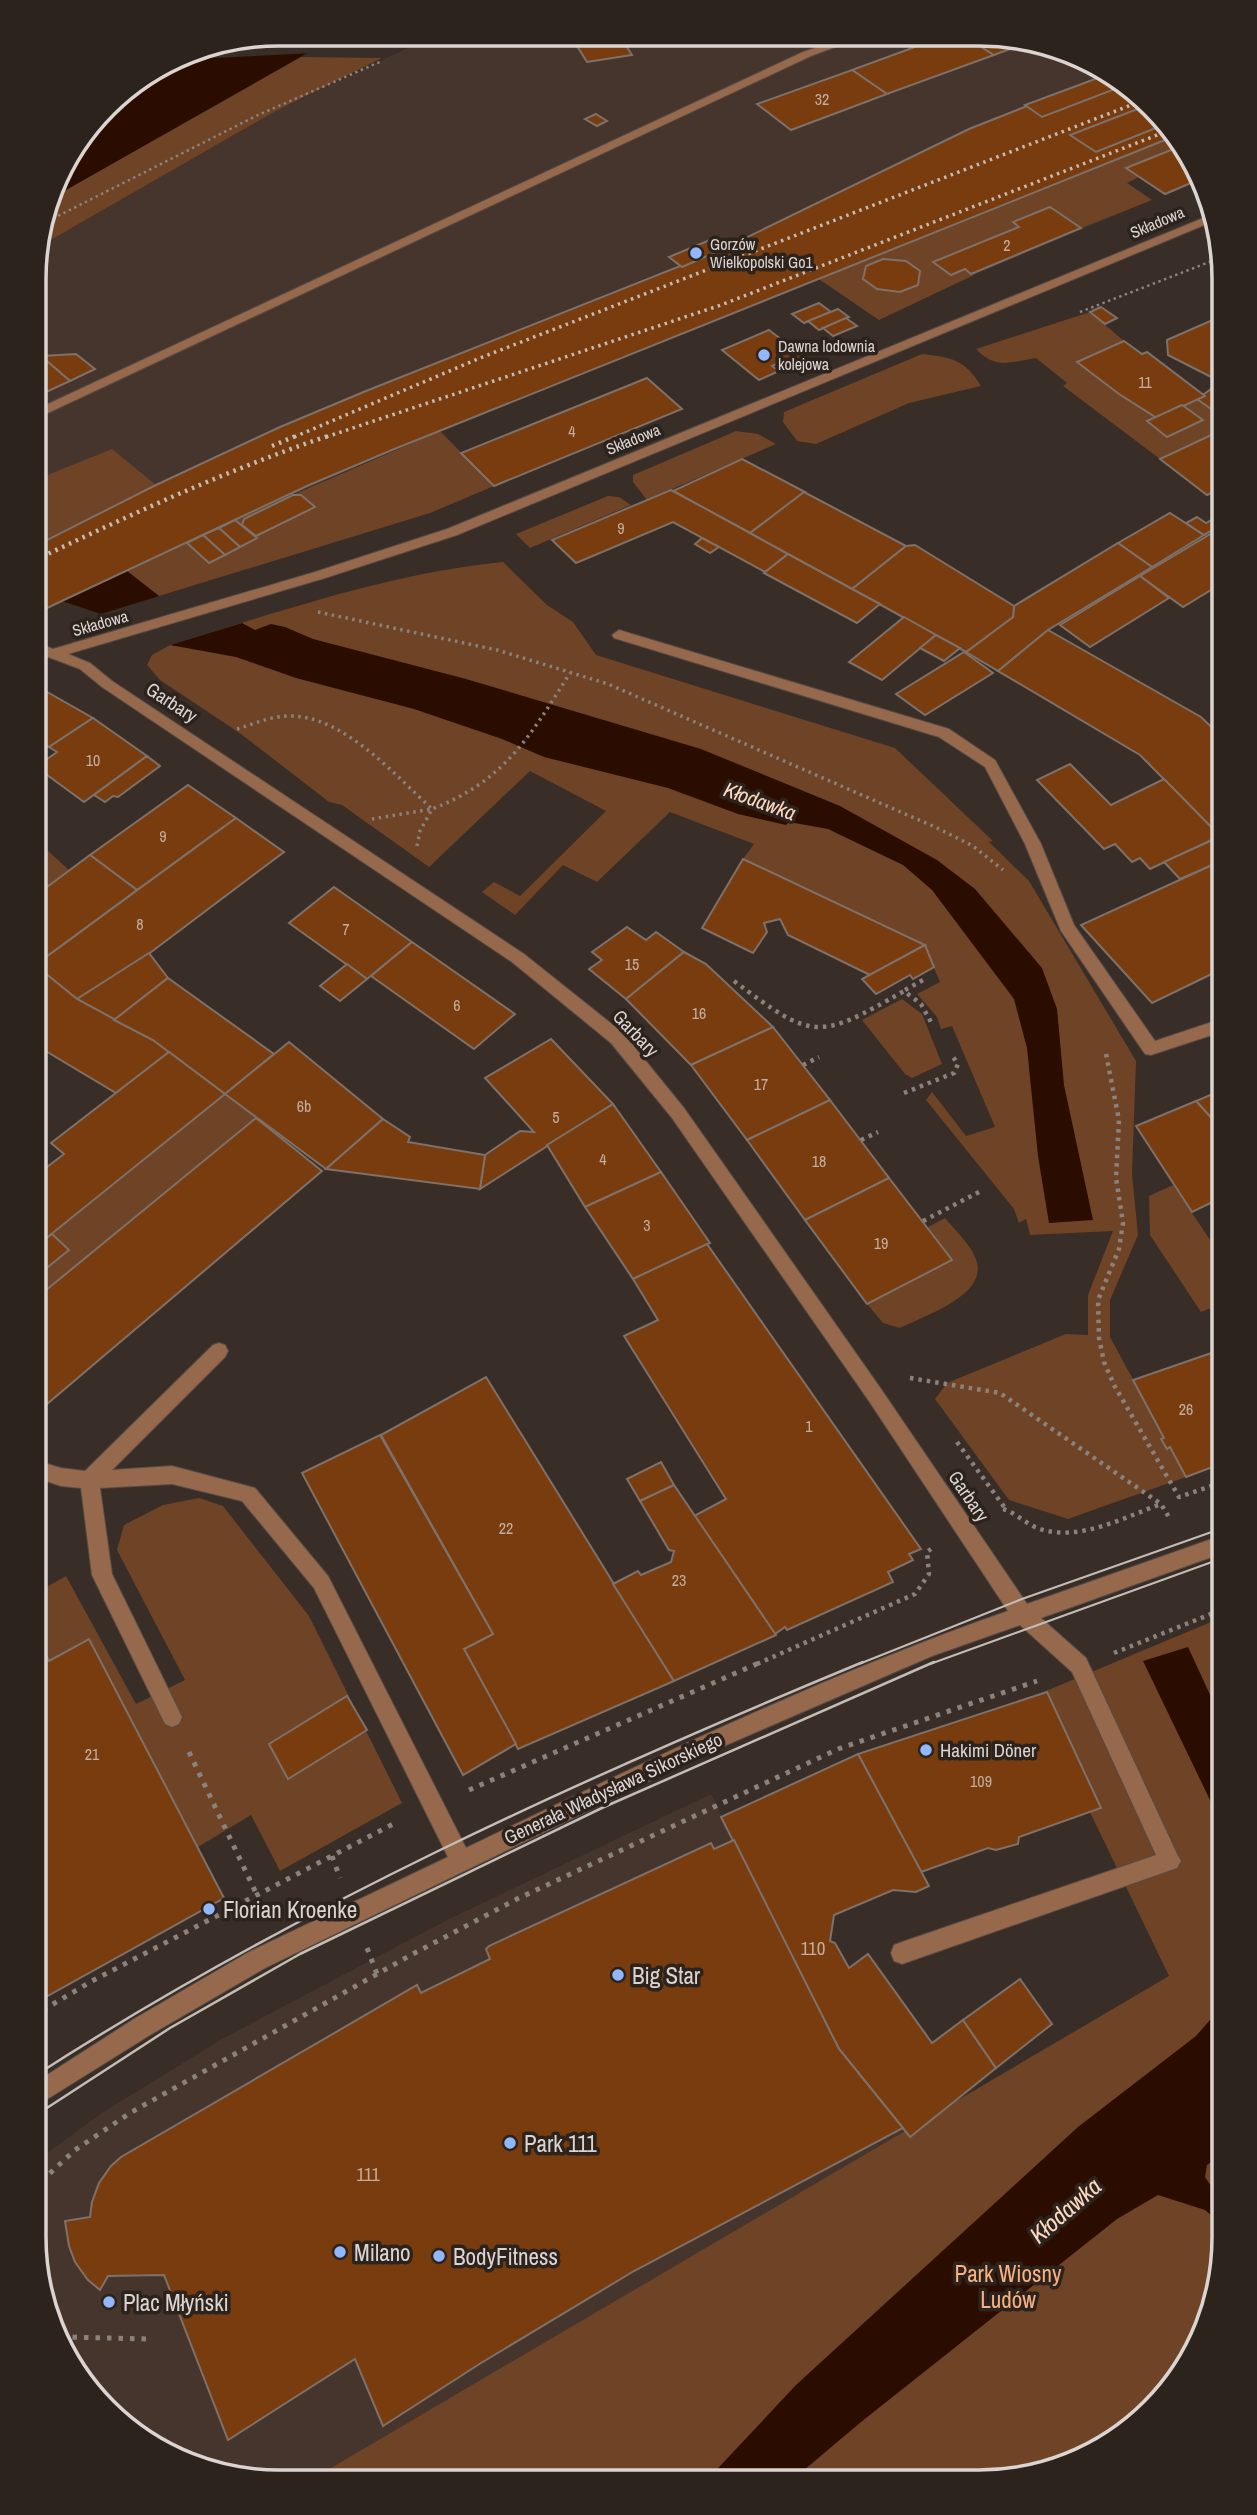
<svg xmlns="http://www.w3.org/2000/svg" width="1257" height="2515" font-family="'Archivo Narrow',sans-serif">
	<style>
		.built { fill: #46352c }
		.green { fill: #6e4326 }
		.water { fill: #2b0d00 }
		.pier { fill: #382d27 }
		.building { fill: #783c0e; stroke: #7e716a; stroke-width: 2 }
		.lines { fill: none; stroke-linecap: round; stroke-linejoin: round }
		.minor-casing { stroke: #554b45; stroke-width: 2 }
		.path-far3 { stroke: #8b827d; stroke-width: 2.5; stroke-dasharray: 2.5 3.5; stroke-linecap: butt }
		.path-far2 { stroke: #8b827d; stroke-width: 3.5; stroke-dasharray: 2.5 4.5; stroke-linecap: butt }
		.path-far1 { stroke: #8b827d; stroke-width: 4.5; stroke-dasharray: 3.5 5; stroke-linecap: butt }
		.path { stroke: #8b827d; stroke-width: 5; stroke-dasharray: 4.5 7; stroke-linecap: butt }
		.minor { fill: #96684c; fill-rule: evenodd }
		.tram-far1 { stroke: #c3bcb7; stroke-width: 2 }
		.tram { stroke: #c3bcb7; stroke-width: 2.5 }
		.rail-far1 { stroke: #c3bcb7; stroke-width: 3.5; stroke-dasharray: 2.5 4.5; stroke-linecap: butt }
		.rail { stroke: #c3bcb7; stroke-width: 4.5; stroke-dasharray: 2.5 5; stroke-linecap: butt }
		.poi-dot { fill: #92b7fd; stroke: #2d231d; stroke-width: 2.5 }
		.labels { text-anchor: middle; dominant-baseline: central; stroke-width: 7; stroke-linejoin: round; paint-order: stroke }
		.number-label { font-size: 16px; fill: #c2aea0 }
		.far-street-label { font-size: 16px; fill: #dbd4d0; stroke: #2d231d }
		.far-poi-label { font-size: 16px; fill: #dbd4d0; stroke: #2d231d; text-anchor: start }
		.street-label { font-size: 19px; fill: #dbd4d0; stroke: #2d231d }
		.poi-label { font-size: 19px; fill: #dbd4d0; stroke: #2d231d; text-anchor: start }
		.near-number-label { font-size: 19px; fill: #c2aea0 }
		.water-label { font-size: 21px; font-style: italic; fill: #fdd8c1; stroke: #2d231d }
		.near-poi-label { font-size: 23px; fill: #dbd4d0; stroke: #2d231d; text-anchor: start }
		.near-park-label { font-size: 23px; fill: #f9b083; stroke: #2d231d }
		.near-water-label { font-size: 24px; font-style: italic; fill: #fdd8c1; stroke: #2d231d }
		.rim { fill: none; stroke: #dbd4d0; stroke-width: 3.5 }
	</style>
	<rect width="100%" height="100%" fill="#382d27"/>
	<g class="built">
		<polygon points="437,34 1026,38 1140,94 1170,138 1102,166 1152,200 974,275 879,320 819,279 392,450 219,528 199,521 121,457 151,487 36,545 35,249 274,112"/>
		<polygon points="711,1794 839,2049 903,2128 914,2198 491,2480 246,2480 171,2457 117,2421 46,2315 33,2236 33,2163 102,2113 222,2039 447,1920"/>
	</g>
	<g class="green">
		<polygon points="301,57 382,58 274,112 35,249 50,199"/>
		<polygon points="1170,138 1176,148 1126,168 1139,177 1127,183 1152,200 1081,228 1050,207 1014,222 1019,227 933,262 950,275 965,269 974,275 879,320 819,279"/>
		<path d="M1090,312L1124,341L1078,362L1154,417L1147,421L1167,436L1203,421L1182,405L1197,399L1220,416L1224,415V429L1160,459L1063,386L1067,383L1036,358C1010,362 996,370 976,349Z"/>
		<path d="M922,354C951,357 966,360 981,386L909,403L816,444L797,441L783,422L784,412Z"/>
		<polygon points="440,431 494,486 430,513 159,596 127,571 187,543 209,563 257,538 235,520"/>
		<polygon points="736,431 758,434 776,444 647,500 633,482 633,475"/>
		<polygon points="112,449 156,485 45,540 35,534 35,480"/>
		<polygon points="608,496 619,497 631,505 530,548 516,534"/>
		<path d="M503,562L547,605L573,622L596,655L895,748L993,841L989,842L1029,881L1136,1061L1132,1174L1138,1235L1110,1300V1337L1186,1477L1068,1519L1009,1500L935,1399L947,1383L1066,1334L1088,1335V1295L1113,1231L1030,1235L1026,1219L1019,1223L1014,1209L926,1100L932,1092L966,1136L995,1127L952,1026L941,1029L937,1017L917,994L940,982L924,945L743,859L754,844L670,812L597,882L563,865L515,915L482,892L494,882L520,896L606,811L530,771L429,867L342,805L329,802L241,734L160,680L147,665L152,655L170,645C279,612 390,573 503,562Z"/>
		<polygon points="35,839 69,870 35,896"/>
		<polygon points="902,999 922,1014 942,1064 912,1078 905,1074 862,1020"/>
		<polygon points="225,1094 256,1118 49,1288 38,1275 68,1250 52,1234"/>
		<polygon points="1173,1185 1223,1259 1223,1303 1201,1312 1150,1235 1149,1196"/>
		<path d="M945,1218C955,1230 969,1243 975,1257C992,1294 926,1315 900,1328L883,1323L867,1304L952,1260L928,1227Z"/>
		<polygon points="199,1498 223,1506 309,1616 402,1803 280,1871 251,1815 198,1847 89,1639 49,1661 34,1631 34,1594 66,1576 136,1704 185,1680 117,1550 124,1525 163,1505"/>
		<polygon points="1223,1617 1223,2253 1205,2330 1173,2386 1115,2440 1057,2469 978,2482 321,2480 319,2475 1169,1976 1034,1696"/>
	</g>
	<g class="water">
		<polygon points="279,33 341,34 50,199 59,170 117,94 185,52"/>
		<polygon points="127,571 159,596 101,614 62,601"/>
		<polygon points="242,623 255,630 271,624 285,627 313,639 466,679 701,749 840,806 937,860 975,889 1042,968 1057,1009 1064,1085 1093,1220 1049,1223 1038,1156 1027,1048 1014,999 932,890 903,865 828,829 789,822 786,825 738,814 668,788 544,757 502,739 414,709 296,678 236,657 170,645"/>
		<polygon points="1188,1647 1223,1723 1223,1827 1143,1661"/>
		<polygon points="1223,2005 1223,2154 1207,2165 1205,2177 1216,2193 1223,2196 1223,2225 1205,2210 1158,2195 1117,2219 861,2422 791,2481 706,2481 796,2385 1078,2127 1196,2036"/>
	</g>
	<polygon class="pier" points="279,33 345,34 315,53 172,60 185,52"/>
	<g class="building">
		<polygon points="942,37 967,38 994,55 887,94 852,70"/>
		<polygon points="621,38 632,55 587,62 577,46"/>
		<polygon points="967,38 1026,38 1032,41 994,55"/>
		<polygon points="852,70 887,94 791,130 757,104"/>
		<polygon points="1103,76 1140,94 1170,138 392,450 307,486 47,608 35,596 35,546 156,485 280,427 366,391 723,249 969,129"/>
		<polygon points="1103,76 1123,86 1042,117 1025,105"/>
		<polygon points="1148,105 1161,126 1096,152 1070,135"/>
		<polygon points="596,114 607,121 597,126 585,119"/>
		<polygon points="1176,148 1198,180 1165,194 1126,168"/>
		<polygon points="1050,207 1081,228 971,274 965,269 951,275 933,262 1019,227 1013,222"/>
		<polygon points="710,240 723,249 682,267 669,257"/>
		<polygon points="883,259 906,261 920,271 918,285 900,292 877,289 863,279 866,266"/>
		<polygon points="819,303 831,312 804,323 792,314"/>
		<polygon points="1101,307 1117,318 1105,324 1090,312"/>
		<polygon points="838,309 849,317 819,330 808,321"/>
		<polygon points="1224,315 1224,415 1221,416 1197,399 1221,382 1168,355 1167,340"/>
		<polygon points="846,318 857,326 833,336 823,328"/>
		<polygon points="769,330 807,359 788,368 781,362 772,366 779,371 759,380 722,350"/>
		<polygon points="1124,341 1142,354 1147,352 1205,396 1157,418 1119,394 1077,362"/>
		<polygon points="76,354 95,369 70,381 41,356"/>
		<polygon points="35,356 41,356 70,381 46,392 35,383"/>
		<polygon points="647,378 682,409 494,486 461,453"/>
		<polygon points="1182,405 1203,420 1167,437 1147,421"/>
		<polygon points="1224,429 1224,487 1207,495 1160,459"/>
		<polygon points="742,459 805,492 750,533 673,491"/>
		<polygon points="671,490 750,533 788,554 765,572 673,522 576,563 552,540"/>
		<polygon points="804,492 906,546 852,589 750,533"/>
		<polygon points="293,495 301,495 315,507 256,536 242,525 244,519"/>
		<polygon points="1170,513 1204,535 1152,567 1118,543"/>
		<polygon points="1197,517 1206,523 1215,518 1224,524 1204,535 1186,523"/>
		<polygon points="235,520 257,538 240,547 219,528"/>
		<polygon points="1224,526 1224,582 1183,607 1140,576"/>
		<polygon points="219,528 240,547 225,555 203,535"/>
		<polygon points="203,535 225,555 209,563 187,543"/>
		<polygon points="702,538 719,547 710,553 695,544"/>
		<polygon points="1118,543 1152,567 1048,630 998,671 966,652 1013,617 1014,606"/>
		<polygon points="915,545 1014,606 1013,617 966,652 852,589 906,546"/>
		<polygon points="788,554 852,589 880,604 857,623 764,573"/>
		<polygon points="1140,576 1169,598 1090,647 1060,625"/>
		<polygon points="904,617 936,635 882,680 849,662"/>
		<polygon points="1048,630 1201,717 1224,739 1224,840 1140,755 998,671"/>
		<polygon points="936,635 960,648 944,661 920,648"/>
		<polygon points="964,652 993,673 925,715 896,694"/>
		<polygon points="35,688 40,688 93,718 49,747 40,743 35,746"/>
		<polygon points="93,718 147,756 84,802 39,769 40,764 57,752 49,747"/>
		<polygon points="147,756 160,766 118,797 113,796 105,802 94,795"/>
		<polygon points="1070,764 1111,805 1164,779 1220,836 1150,869 1140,858 1132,862 1115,844 1104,849 1037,780"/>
		<polygon points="188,785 236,818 137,890 90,855"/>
		<polygon points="236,818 284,852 130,968 77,999 35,965"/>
		<polygon points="1219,837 1224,842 1224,860 1180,879 1164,862"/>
		<polygon points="90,855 137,890 35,965 35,896"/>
		<polygon points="743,859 925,945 870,975 788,935 780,919 764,923 767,932 753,953 702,928"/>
		<polygon points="1210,866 1224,880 1224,968 1152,1003 1081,925"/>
		<polygon points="334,887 412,942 367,979 289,923"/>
		<polygon points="627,927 646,940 656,932 684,952 626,999 589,969 602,960 592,952"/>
		<polygon points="412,942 515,1014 474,1049 371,976"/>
		<polygon points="925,945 934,967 913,979 910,975 876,994 862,979"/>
		<polygon points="684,952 706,964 773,1027 691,1065 626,999"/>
		<polygon points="149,953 168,978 114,1020 77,999"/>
		<polygon points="347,964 367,979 340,1001 320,986"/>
		<polygon points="35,965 77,999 153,1040 169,1052 116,1093 34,1044"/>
		<polygon points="168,978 274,1054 225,1094 153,1040 114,1020"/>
		<polygon points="773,1027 830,1100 747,1140 691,1065"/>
		<polygon points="551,1039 613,1104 480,1189 485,1155 520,1131 534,1132 485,1078"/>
		<polygon points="289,1042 383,1119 326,1169 225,1094"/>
		<polygon points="169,1052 225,1094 34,1248 34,1177 64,1154 51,1143"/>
		<polygon points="1224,1089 1224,1132 1196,1101"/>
		<polygon points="830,1100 889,1178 805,1220 747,1140"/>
		<polygon points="1196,1101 1224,1132 1223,1197 1192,1212 1136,1126"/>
		<polygon points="613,1104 661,1172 585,1207 547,1145"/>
		<polygon points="256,1118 322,1171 34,1415 34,1300"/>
		<polygon points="383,1119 410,1137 408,1142 485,1155 480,1189 326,1169"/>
		<polygon points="661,1172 710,1243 633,1279 585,1207"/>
		<polygon points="889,1178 952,1260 867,1304 805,1220"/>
		<polygon points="52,1234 69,1250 38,1275 34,1272 34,1248"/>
		<polygon points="707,1244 921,1549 909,1554 913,1560 888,1572 893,1582 787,1630 785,1627 775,1634 694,1516 726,1499 624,1336 658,1320 633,1279"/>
		<polygon points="1223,1349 1223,1463 1186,1477 1170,1447 1167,1449 1161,1439 1164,1438 1133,1380"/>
		<polygon points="486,1377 674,1681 518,1749 464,1649 493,1634 381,1435"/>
		<polygon points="380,1435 493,1634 464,1649 516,1744 463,1775 302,1473"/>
		<polygon points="661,1462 674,1485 640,1501 627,1479"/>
		<polygon points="674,1485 776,1635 674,1681 613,1584 638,1571 641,1575 671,1562 674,1551 669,1550 640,1501"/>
		<polygon points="34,1631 49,1661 89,1639 224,1898 33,2004"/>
		<polygon points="1047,1692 1101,1808 1019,1837 1018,1844 996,1850 988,1848 921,1872 858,1754"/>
		<polygon points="347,1696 367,1730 288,1779 269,1744"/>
		<polygon points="858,1754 929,1886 916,1892 893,1890 834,1915 830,1941 835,1943 849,1968 868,1954 932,2043 963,2020 996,2068 910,2137 839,2049 721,1817"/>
		<polygon points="734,1840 839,2049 903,2128 634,2271 481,2363 383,2426 355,2359 228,2440 164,2275 108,2276 100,2290 88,2280 75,2262 69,2246 65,2221 90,2217 92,2202 99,2183 111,2166 121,2157 417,1985 421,1993 490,1959 486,1949 489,1946 711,1843 714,1849"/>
		<polygon points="1020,1979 1052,2024 996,2068 963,2020"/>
	</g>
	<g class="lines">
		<defs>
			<g id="minor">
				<polygon points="847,37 862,37 811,56 35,419 35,410 803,52"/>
				<path d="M1213,214L1214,221L457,535L325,578L68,654L90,663L112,681L524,954L623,1033L684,1108L881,1389L1027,1604L1223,1535V1553L1041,1618L1086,1658L1177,1854L1181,1861L1177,1868L902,1964L894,1961L891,1953L894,1945L902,1942L1156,1855L1072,1672L1020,1625L932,1656L701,1756L265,1968L150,2035L33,2108V2084L134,2019L249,1952L448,1857L314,1588L242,1501L172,1484L100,1488L112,1574L182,1717L179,1724L172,1727L165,1724L92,1575L81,1488L61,1486L34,1477V1460L61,1468L85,1471L213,1345L219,1343L225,1345L228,1351L225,1357L112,1470L172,1466L255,1488L328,1576L466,1848C644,1762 822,1676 1008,1611L869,1401L672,1118L611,1043L512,962L102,687L80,669L35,652V642L53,649L315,572L447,529Z"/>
				<polygon points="619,630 949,729 995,760 1041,844 1074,925 1155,1041 1224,1018 1224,1031 1151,1055 1145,1054 1061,931 1025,844 985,767 939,737 614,638 612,635"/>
			</g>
		</defs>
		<use href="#minor" class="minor-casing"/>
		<g class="path-far3">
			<polyline points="42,224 258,115 382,61"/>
			<polyline points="1080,312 1212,261 1209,254"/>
		</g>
		<g class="path-far2">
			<polyline points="318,612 497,650 608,684 935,827 973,846 1003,870"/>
			<path d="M237,729C254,724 271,716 289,716C343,715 395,775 432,809L372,819"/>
			<path d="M417,846L420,831L432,809C505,781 530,736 570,673"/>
			<polyline points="920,982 923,980"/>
		</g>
		<g class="path-far1">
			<path d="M734,981C813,1040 817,1041 904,991L921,1004L932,1024"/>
			<polyline points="905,990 923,980"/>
			<polyline points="1106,1054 1119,1120 1116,1178 1123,1223 1119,1249 1098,1300 1099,1338 1104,1362 1114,1385 1179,1497 1223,1482"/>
			<polyline points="803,1065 819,1057"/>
			<polyline points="904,1093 954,1073 958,1064 953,1057"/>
			<polyline points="861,1140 878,1132"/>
			<polyline points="923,1221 981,1191"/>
			<polyline points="910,1378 1000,1393 1161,1504 1170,1519"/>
			<polyline points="957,1442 1005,1508"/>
			<path d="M1003,1509C1015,1512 1027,1525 1040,1529C1079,1542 1125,1517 1161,1504"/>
			<polyline points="1114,1653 1221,1610"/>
			<polyline points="757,1664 915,1594 929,1574 927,1552 931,1549"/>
		</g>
		<g class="path">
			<polyline points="189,1752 257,1895"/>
			<polyline points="469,1790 761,1662"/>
			<polyline points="332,1856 340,1878"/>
			<polyline points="367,1948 377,1974"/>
			<polyline points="33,2016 92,1981 397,1822"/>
			<polyline points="33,2189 75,2150 130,2113 411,1955 517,1899 838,1749 1037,1681"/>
			<polyline points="61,2337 151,2339"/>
		</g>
		<use href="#minor" class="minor"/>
		<g class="tram-far1">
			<polyline points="859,1664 1022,1599 1223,1528"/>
			<polyline points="930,1664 1223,1558"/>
		</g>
		<g class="tram">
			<path d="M33,2077C293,1909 578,1780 863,1662"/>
			<polyline points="33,2117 170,2028 300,1954 604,1807 934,1662"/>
		</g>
		<g class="rail-far1">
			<polyline points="220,45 377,34"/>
			<polyline points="294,437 480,358 1144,100"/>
			<polyline points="326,437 721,305 1165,132"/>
		</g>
		<g class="rail">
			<polyline points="272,446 298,435"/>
			<path d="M35,560C132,514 229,469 331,435"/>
		</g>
	</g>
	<g class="poi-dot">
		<circle cx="696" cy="253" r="7"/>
		<circle cx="764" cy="355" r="7"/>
		<circle cx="926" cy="1750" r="7"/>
		<circle cx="209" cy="1909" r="7"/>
		<circle cx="618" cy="1975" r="7"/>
		<circle cx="510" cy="2143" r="7"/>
		<circle cx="340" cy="2252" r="7"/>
		<circle cx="439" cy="2256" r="7"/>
		<circle cx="109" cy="2302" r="7"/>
	</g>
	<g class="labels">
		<g class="number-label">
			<text x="822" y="99">32</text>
			<text x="1007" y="245">2</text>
			<text x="1145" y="382">11</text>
			<text x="572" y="431">4</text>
			<text x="621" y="528">9</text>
			<text x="93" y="760">10</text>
			<text x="163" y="836">9</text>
			<text x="140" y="924">8</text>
			<text x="346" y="929">7</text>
			<text x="632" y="964">15</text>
			<text x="457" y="1005">6</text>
			<text x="699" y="1013">16</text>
			<text x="761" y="1084">17</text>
			<text x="304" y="1106">6b</text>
			<text x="556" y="1117">5</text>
			<text x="603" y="1159">4</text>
			<text x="819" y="1161">18</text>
			<text x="647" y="1225">3</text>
			<text x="881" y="1243">19</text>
			<text x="1186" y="1409">26</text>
			<text x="809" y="1426">1</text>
			<text x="506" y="1528">22</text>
			<text x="679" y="1580">23</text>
			<text x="92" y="1754">21</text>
			<text x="981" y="1781">109</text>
		</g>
		<g class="far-street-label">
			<text transform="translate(1157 222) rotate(-23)">Składowa</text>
			<text transform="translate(633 439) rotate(-22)">Składowa</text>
			<text transform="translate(100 623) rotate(-16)">Składowa</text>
		</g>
		<g class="far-poi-label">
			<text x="710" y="244">Gorzów<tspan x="710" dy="18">Wielkopolski Go1</tspan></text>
			<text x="778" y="346">Dawna lodownia<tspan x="778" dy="18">kolejowa</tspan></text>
		</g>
		<g class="street-label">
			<text transform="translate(172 702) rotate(33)">Garbary</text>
			<text transform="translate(636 1033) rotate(46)">Garbary</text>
			<text transform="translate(969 1496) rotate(56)">Garbary</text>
			<text transform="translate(613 1788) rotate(-25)">Generała Władysława Sikorskiego</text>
		</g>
		<g class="poi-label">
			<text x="940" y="1750">Hakimi Döner</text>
		</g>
		<g class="near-number-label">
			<text x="813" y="1948">110</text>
			<text x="368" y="2174">111</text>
		</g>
		<g class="water-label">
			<text transform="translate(760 801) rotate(20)">Kłodawka</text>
		</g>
		<g class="near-poi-label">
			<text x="223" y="1909">Florian Kroenke</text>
			<text x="632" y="1975">Big Star</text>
			<text x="524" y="2143">Park 111</text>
			<text x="354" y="2252">Milano</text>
			<text x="453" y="2256">BodyFitness</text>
			<text x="123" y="2302">Plac Młyński</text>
		</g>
		<g class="near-park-label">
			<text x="1008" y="2273">Park Wiosny<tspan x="1008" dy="26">Ludów</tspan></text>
		</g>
		<g class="near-water-label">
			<text transform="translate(1065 2210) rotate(-41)">Kłodawka</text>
		</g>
	</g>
	<path d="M0 0H1257V2515H0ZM279 46H979A233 233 0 0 1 1212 279V2237A233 233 0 0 1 979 2470H279A233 233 0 0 1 46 2237V279A233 233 0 0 1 279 46Z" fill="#2d231d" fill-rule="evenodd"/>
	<path class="rim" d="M279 46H979A233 233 0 0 1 1212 279V2237A233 233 0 0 1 979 2470H279A233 233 0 0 1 46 2237V279A233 233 0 0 1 279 46Z"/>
</svg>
